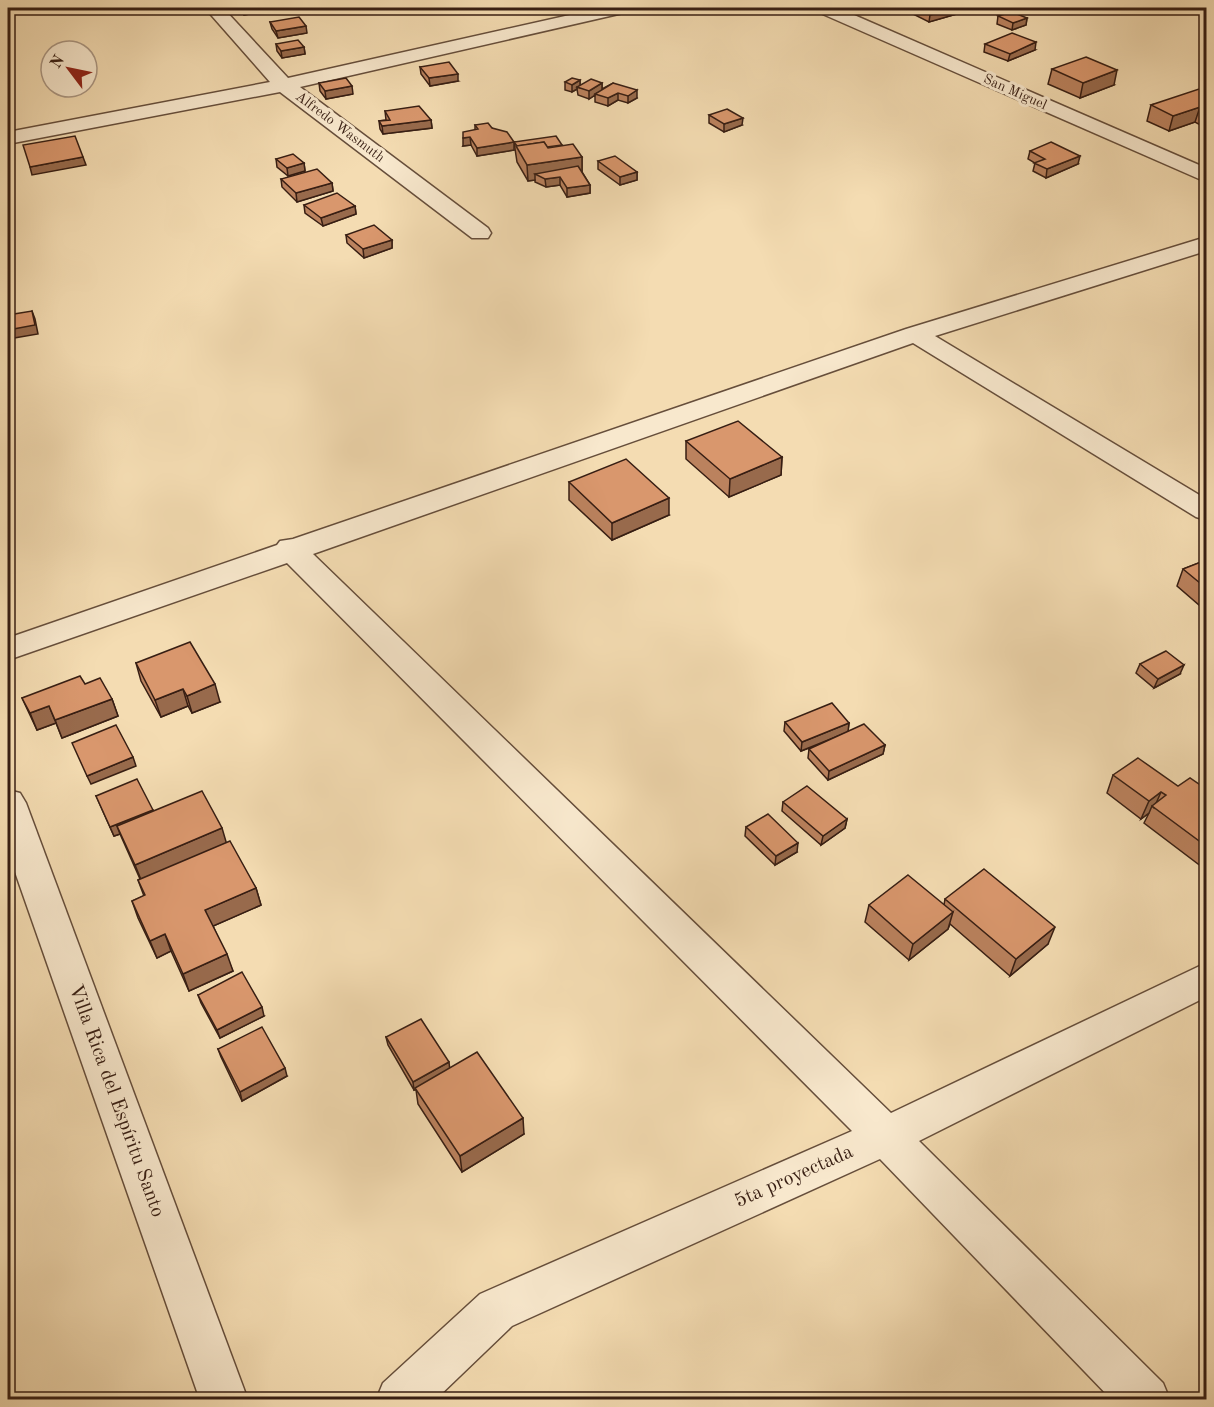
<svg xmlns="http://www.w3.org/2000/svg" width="1214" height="1407" font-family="'Old Standard TT',serif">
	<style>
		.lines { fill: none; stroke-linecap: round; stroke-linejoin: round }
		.street-casing { stroke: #664e3b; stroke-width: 3 }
		.street { fill: #f8e8cd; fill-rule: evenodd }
		.wall { fill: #bb825e; stroke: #371e13; stroke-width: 1.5 }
		.shaded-wall { fill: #986a4c; stroke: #371e13; stroke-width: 1.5 }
		.building { fill: #d9976d; stroke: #371e13; stroke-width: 1.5 }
		.labels { text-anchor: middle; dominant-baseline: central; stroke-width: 6; stroke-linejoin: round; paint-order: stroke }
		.far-street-label { font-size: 14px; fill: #371e13; stroke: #f8e8cd }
		.near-street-label { font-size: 20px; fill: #371e13; stroke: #f8e8cd }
	</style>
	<rect width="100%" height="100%" fill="#f4dcb2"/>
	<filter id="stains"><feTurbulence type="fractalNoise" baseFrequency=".00333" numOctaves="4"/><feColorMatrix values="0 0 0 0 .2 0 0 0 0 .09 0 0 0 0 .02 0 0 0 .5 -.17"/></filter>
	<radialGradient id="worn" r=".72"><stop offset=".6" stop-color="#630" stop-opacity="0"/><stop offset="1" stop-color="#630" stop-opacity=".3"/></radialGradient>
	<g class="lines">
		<defs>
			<g id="street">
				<polygon points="205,8 223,8 288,78 601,8 632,8 623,13 300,87 488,228 491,233 488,238 472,238 280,92 8,144 8,132 270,82"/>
				<polygon points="815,8 838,8 1206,168 1206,182 818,12"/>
				<polygon points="1206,237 1206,251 935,336 1206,499 1206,520 1196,517 913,343 313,554 891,1113 1206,963 1206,997 919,1141 1163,1383 1170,1400 1112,1400 880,1159 512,1326 435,1400 376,1400 383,1383 480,1294 852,1131 287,563 8,660 8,638 277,545 280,541 293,539 906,329"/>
				<polygon points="8,790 20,793 26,803 248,1400 200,1400 8,852"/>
			</g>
		</defs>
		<use href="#street" class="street-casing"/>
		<use href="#street" class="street"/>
	</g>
	<g class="wall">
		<polygon points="239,8 274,8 275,10 244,15"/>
		<polygon points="909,8 958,8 957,14 929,22 909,12"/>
		<polygon points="998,16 1027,18 1026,25 1012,30 997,24"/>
		<polygon points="270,22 307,33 278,38 272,29"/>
		<polygon points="276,44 304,47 305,54 282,58 277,51"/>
		<polygon points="985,44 1035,50 1008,61 984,52"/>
		<polygon points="420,67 458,81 430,86 421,74"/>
		<polygon points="1052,69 1114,85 1080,98 1048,84"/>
		<polygon points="580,80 580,86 602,83 602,89 613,83 637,98 628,103 618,100 608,106 595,102 595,95 589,99 578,95 577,89 572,92 565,90 565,82"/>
		<polygon points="319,83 353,94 326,99 320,91"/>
		<polygon points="1206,93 1206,128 1195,122 1169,131 1147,121 1151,105"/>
		<polygon points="385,111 431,120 432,128 383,134 380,129 379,121 386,120"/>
		<polygon points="709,115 742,125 724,132 709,123"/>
		<polygon points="475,125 492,128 514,150 477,156 471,145 463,146 475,130"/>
		<polygon points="514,142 562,145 582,157 582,172 590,185 590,193 567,197 560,185 546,187 535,182 535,180 528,181 517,162"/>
		<polygon points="1030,151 1078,164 1046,178 1033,171 1035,163 1028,159"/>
		<polygon points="276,159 304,163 305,171 288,176 277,167"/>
		<polygon points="598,161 637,172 637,180 620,185 598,169"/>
		<polygon points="281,179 332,183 333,191 297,202 282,187"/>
		<polygon points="304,205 355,206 356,214 323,226 305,213"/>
		<polygon points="346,235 392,240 392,248 364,258 347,243"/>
		<polygon points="686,441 782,457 781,475 729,497 686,459"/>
		<polygon points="569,482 669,515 612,540 569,500"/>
		<polygon points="1206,560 1206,611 1177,586 1183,569"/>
		<polygon points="136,663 220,702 192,713 188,706 161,717 141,681"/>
		<polygon points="1140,664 1180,674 1154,688 1136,673"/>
		<polygon points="85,684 112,699 118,716 62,738 56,723 37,730 22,698"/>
		<polygon points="785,722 849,723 848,731 885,745 883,754 828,780 808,758 809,749 827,741 801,751 784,731"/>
		<polygon points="1113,775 1178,786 1206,789 1206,870 1144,823 1149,813 1141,819 1107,793"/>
		<polygon points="96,796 153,811 226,843 256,888 261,905 213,926 233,971 189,991 171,951 157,958 138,918 132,901 144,896 138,880 140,879 120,834 114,836"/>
		<polygon points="783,802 847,819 845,828 821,845 782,811"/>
		<polygon points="746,827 797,852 775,865 745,836"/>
		<polygon points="945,899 1048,944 1010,976 950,924 948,929 909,960 865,922 869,905 944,905"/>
		<polygon points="198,995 264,1016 220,1038 201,1003"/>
		<polygon points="386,1037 450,1068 524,1134 462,1172 418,1104 416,1090 414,1090 388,1045"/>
		<polygon points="218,1049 287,1076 242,1101 221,1057"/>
	</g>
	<g class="shaded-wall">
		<polygon points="243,8 274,8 275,10 244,15"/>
		<polygon points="873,8 881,8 873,11"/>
		<polygon points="958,8 957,14 929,22 930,15"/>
		<polygon points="1027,18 1026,25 1012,30 1013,23"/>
		<polygon points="306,26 307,33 278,38 276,31"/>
		<polygon points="1036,42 1035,50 1008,61 1010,54"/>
		<polygon points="304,47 305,54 282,58 281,51"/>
		<polygon points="1117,70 1114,85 1080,98 1083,83"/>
		<polygon points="458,74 458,81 430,86 429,78"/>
		<polygon points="580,80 580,88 577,87 577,89 572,92 572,85"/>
		<polygon points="602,83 602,91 595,94 595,95 589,99 589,91"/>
		<polygon points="352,86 353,94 326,99 325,91"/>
		<polygon points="637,90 637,98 628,103 628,96"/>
		<polygon points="618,93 618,100 608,106 608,98"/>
		<polygon points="1200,107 1195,122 1169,131 1173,116"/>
		<polygon points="743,118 742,125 724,132 724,124"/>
		<polygon points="431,120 432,128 383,134 382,126"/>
		<polygon points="470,137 471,145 463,146 463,138"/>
		<polygon points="514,142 514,150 477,156 477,148"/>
		<polygon points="1080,156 1078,164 1046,178 1047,169"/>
		<polygon points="83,157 86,165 32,175 30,167"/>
		<polygon points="582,157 582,173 535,174 535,180 528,181 527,165"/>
		<polygon points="304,163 305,171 288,176 287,168"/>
		<polygon points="637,172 637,180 620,185 620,177"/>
		<polygon points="560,177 560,185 546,187 545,179"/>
		<polygon points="332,183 333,191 297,202 296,193"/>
		<polygon points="590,185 590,193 567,197 567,188"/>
		<polygon points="355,206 356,214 323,226 321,218"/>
		<polygon points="392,240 392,248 364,258 363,249"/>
		<polygon points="32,311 35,319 38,334 8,339 8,330"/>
		<polygon points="782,457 781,475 729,497 730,479"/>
		<polygon points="669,498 669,515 612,540 612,523"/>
		<polygon points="1184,665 1180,674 1154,688 1158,679"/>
		<polygon points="215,684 220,702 192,713 187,696"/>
		<polygon points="183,689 188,706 161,717 155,700"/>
		<polygon points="112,699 118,716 62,738 55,720"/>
		<polygon points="49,706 56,723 37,730 30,713"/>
		<polygon points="849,723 848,732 801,751 802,742"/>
		<polygon points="885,745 883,754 828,780 829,771"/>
		<polygon points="133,757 136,766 91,784 87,776"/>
		<polygon points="1161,792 1154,808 1152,806 1149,813 1141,819 1149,801"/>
		<polygon points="153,810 156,819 117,826 120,834 114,836 110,827"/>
		<polygon points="847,819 845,828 821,845 823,836"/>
		<polygon points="222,828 227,845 142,882 135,865"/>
		<polygon points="798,843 797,852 775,865 776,856"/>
		<polygon points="256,888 261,905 211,927 205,910"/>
		<polygon points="953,912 948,929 909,960 913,944"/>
		<polygon points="1055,927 1048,944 1010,976 1016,959"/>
		<polygon points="165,934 171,951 157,958 150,941"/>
		<polygon points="227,954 233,971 189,991 183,974"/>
		<polygon points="262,1007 264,1016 220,1038 217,1030"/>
		<polygon points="449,1062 450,1071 414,1090 413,1082"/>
		<polygon points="285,1068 287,1076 242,1101 240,1092"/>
		<polygon points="523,1118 524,1134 462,1172 460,1156"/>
	</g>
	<g class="building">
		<polygon points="916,8 956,8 930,15"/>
		<polygon points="1012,12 1027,18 1013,23 998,16"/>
		<polygon points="299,17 306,26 276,31 270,22"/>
		<polygon points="1012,33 1036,42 1010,54 985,44"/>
		<polygon points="298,40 304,47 281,51 276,44"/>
		<polygon points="1086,57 1117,70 1083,83 1052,69"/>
		<polygon points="449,62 458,74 429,78 420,67"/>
		<polygon points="346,78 352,86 325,91 319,83"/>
		<polygon points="572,78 580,80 572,85 565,82"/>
		<polygon points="591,79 602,83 589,91 577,87"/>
		<polygon points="613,83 637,90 628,96 618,93 608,98 595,94"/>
		<polygon points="1199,89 1206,93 1206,110 1200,107 1173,116 1151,105"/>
		<polygon points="419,106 431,120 382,126 379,121 390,120 385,111"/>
		<polygon points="727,109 743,118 724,124 709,115"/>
		<polygon points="488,123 492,128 507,132 514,142 477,148 470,137 463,138 463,132 478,129 475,125"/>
		<polygon points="75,136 83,157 30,167 23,145"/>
		<polygon points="556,136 562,145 547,147 544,142 517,146 514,142"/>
		<polygon points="544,142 548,148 573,144 582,157 527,165 516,146"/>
		<polygon points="1051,142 1080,156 1047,169 1034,163 1045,159 1030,151"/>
		<polygon points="293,154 304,163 287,168 276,159"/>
		<polygon points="615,156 637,172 620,177 598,161"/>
		<polygon points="578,166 590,185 567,188 560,177 545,179 535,174"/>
		<polygon points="317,169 332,183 296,193 281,179"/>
		<polygon points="337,193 355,206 321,218 304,205"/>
		<polygon points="374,225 392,240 363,249 346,235"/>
		<polygon points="32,311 35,325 8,330 8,315"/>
		<polygon points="738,421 782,457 730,479 686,441"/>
		<polygon points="626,459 669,498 612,523 569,482"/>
		<polygon points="1206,560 1206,588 1183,569"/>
		<polygon points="190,642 215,684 187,696 183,689 155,700 136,663"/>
		<polygon points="1166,651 1184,665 1158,679 1140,664"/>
		<polygon points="80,676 85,684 100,678 112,699 55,720 49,706 30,713 22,698"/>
		<polygon points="832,703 849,723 802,742 785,722"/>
		<polygon points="864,724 885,745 829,771 809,749"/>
		<polygon points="116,725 133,757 87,776 72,743"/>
		<polygon points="1138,758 1178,786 1190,778 1206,789 1206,846 1152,806 1166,795 1161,792 1149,801 1113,775"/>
		<polygon points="137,779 153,810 110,827 96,796"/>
		<polygon points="807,786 847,819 823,836 783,802"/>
		<polygon points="202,791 222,828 135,865 117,826"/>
		<polygon points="768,814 798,843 776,856 746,827"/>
		<polygon points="230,841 256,888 205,910 227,954 183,974 165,934 150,941 132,901 145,895 138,880"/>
		<polygon points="984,869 1055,927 1016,959 945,899"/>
		<polygon points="908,875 953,912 913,944 869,905"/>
		<polygon points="242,972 262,1007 217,1030 198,995"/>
		<polygon points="421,1019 449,1062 413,1082 386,1037"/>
		<polygon points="262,1027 285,1068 240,1092 218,1049"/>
		<polygon points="477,1052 523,1118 460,1156 415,1088"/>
	</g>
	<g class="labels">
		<g class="far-street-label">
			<text transform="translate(1015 92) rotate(24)">San Miguel</text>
			<text transform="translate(340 127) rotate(37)">Alfredo Wasmuth</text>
		</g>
		<g class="near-street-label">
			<text transform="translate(116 1101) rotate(70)">Villa Rica del Espíritu Santo</text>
			<text transform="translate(794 1177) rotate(-24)">5ta proyectada</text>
		</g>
	</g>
	<rect width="1214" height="1407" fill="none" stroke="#f4dcb2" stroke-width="30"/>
	<rect x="9" y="9" width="1196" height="1389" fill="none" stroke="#371e13" stroke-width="3"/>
	<rect x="15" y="15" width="1184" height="1377" fill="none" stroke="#371e13" stroke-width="1.5"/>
	<g transform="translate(69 69) rotate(302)"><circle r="28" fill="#f8e8cd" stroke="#ab9783" stroke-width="1.5"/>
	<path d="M0-4.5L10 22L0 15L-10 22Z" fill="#8f2418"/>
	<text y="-9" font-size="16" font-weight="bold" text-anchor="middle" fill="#371e13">N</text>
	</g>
	<rect width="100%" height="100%" filter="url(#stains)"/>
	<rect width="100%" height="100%" fill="url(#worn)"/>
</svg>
